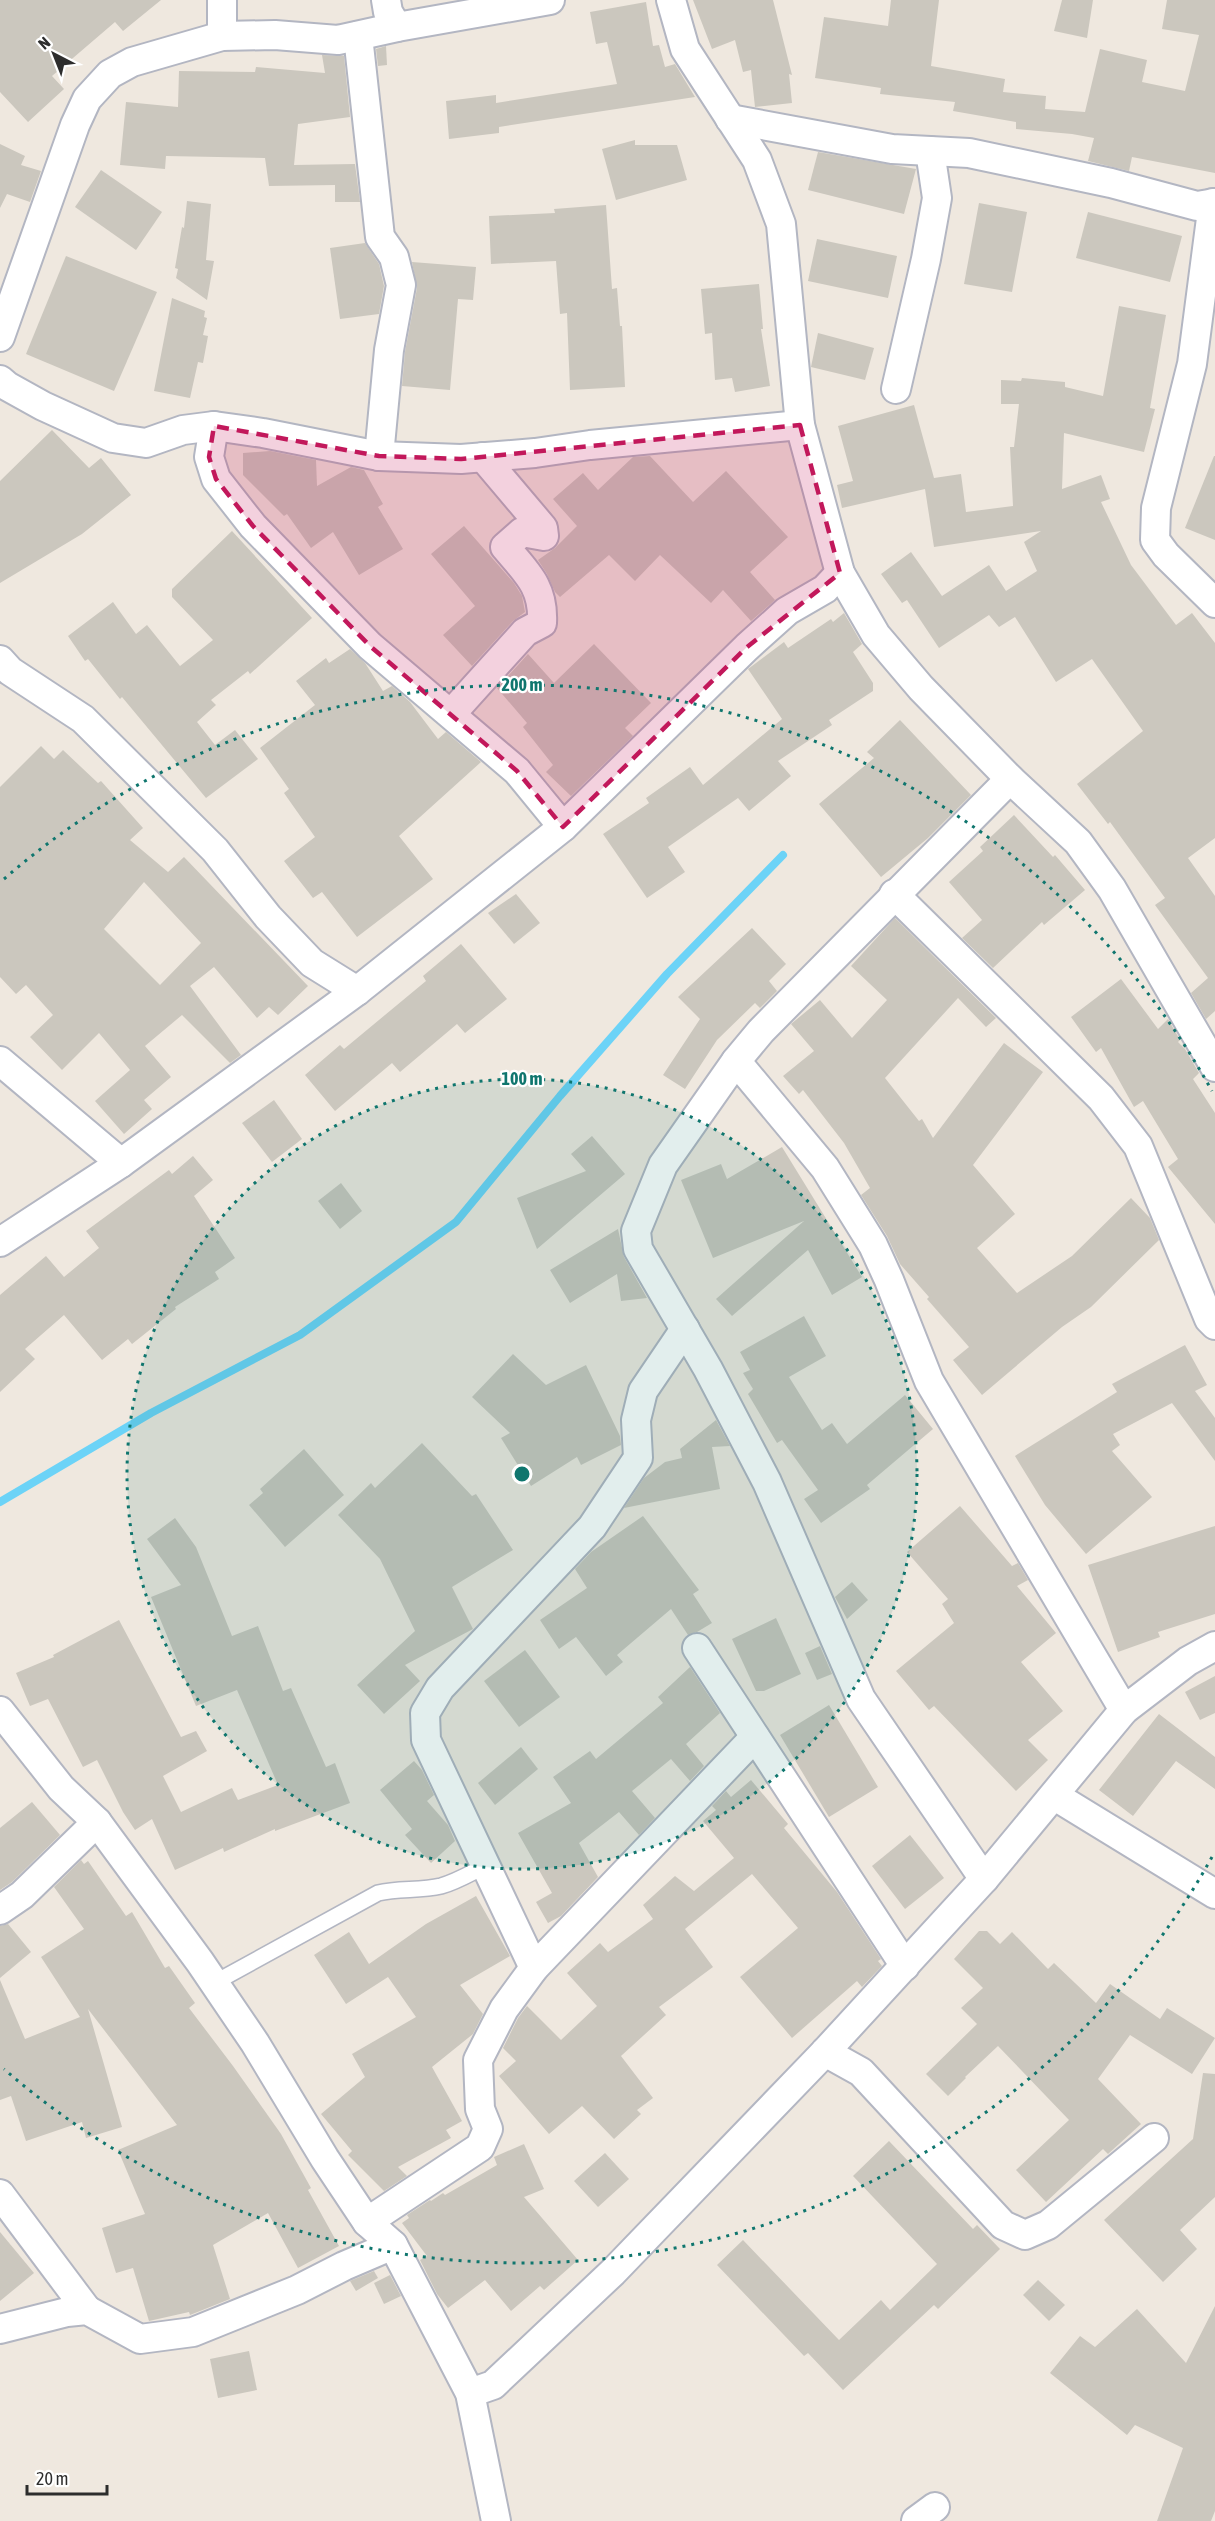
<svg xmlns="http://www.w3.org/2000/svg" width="1215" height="2521" font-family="'Asap Condensed',sans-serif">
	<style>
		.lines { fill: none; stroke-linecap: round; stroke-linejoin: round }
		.stream { stroke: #6cd3f7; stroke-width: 8 }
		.building { fill: #cbc7be; fill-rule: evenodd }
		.service-casing { stroke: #b3b6c2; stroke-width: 18 }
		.minor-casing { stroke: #b3b6c2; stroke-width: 32 }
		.service { stroke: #fff; stroke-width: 15 }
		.minor { stroke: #fff; stroke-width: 28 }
		.marked { fill: #c2185b; fill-opacity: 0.2; stroke: #c2185b; stroke-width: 4.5; stroke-dasharray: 12 8; stroke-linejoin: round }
		.ring { fill: none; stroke: #0f766e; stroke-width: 3; stroke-dasharray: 3 6 }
		.centre { fill: #0f766e; stroke: #fff; stroke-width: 3 }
		.ring-label { font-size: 18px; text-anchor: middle; font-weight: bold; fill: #0f766e; stroke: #fff; stroke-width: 4.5; stroke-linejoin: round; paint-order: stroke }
	</style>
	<rect width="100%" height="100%" fill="#efe8df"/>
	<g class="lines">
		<polyline class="stream" points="0,1502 151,1413 300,1335 456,1222 560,1096 667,974 783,855"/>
	</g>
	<g class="building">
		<polygon points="0,0 161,0 123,31 115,22 52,76 64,89 28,122 0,92"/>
		<polygon points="693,0 773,0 792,75 789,74 792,103 755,107 751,70 743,72 735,40 712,49"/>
		<polygon points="891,0 939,0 931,66 1005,79 1003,92 1046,96 1045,109 1085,112 1100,49 1147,60 1142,82 1185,91 1199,35 1162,29 1167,0 1215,0 1215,173 1132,157 1129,171 1088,161 1094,138 1072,134 1016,129 1016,122 953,111 955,102 880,94 881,88 815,78 824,17 888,26"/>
		<polygon points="1062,0 1093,0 1087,38 1054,31"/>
		<polygon points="646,2 653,46 659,45 665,67 675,64 695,97 499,127 499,133 449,139 446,101 496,95 496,103 617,84 607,42 596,44 590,12"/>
		<polygon points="386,46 387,65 378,66 376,49"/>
		<polygon points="322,55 344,56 350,117 298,124 294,165 355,164 360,202 335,202 335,185 269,186 265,158 166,156 165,169 120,165 126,102 178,107 179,71 255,72 256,67 325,73"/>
		<polygon points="635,140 635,145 677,145 687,180 616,200 602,149"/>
		<polygon points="0,144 25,156 21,165 41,171 30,202 7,194 0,208"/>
		<polygon points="818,152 916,169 904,214 808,190"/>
		<polygon points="101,170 162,212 136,250 75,207"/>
		<polygon points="187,201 211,204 206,260 214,261 207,300 176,278 178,269 175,268 182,227 184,228"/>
		<polygon points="979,203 1027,212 1012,292 964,284"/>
		<polygon points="606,205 612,289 617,288 620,326 622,326 625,387 570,390 567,313 560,314 556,261 491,264 489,216 555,213 554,209"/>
		<polygon points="1088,212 1182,236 1170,282 1076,258"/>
		<polygon points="817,239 897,256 888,298 808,281"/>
		<polygon points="365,243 379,264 384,286 379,314 340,319 330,248"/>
		<polygon points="66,256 157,292 114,391 26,354"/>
		<polygon points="412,262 476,267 473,300 458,299 450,390 402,386 405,352 417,288"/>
		<polygon points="759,284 763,329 761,329 770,386 735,392 732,378 715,380 712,333 705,334 701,289"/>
		<polygon points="172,298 205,311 204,317 207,318 203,335 208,336 203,363 198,362 190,398 154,391"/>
		<polygon points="1119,306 1166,315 1150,408 1155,409 1144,452 1064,433 1062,489 1101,475 1110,499 1101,502 1131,565 1176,625 1192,613 1215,643 1215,838 1188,858 1215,896 1215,1011 1206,1019 1191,993 1208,978 1155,905 1165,898 1110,822 1108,824 1077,784 1143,731 1092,659 1056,682 1015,617 999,627 989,615 939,648 907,600 902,603 881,574 911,552 942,596 989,565 1006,591 1037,571 1024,542 1041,531 934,547 925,489 842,508 837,485 853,481 838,426 914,405 934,478 961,474 966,512 1013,506 1010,447 1014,447 1019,404 1001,404 1001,380 1021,381 1022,378 1065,382 1065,387 1103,396"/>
		<polygon points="818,333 874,348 865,380 811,367"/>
		<polygon points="52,430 89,468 101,458 131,495 82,534 0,583 0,481"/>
		<polygon points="270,451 316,460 317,486 351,467 364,470 383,504 378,507 403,549 359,575 333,532 311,548 287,514 284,516 243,475 243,453"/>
		<polygon points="650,456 693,502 726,471 788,537 750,572 775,600 751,621 723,590 711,603 660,555 635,581 609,555 560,597 555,592 547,574 538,560 555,548 577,526 553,499 583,473 598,490 633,457"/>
		<polygon points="1214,456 1215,456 1215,540 1185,528"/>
		<polygon points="464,526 514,583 522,596 525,612 513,621 472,666 443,635 475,606 431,554"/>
		<polygon points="232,531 312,618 250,674 248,671 211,700 216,705 197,722 215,745 235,730 258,759 206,798 122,697 120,699 88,659 85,661 68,636 113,602 136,634 147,625 180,666 213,640 172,597 172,589"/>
		<polygon points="844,613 862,644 853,652 873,683 873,691 829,720 832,725 778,761 791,776 749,811 738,798 668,847 685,872 647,898 603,834 649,803 646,798 690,767 703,785 782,719 748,669 784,642 788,648 831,619 833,622"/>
		<polygon points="594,644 651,703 625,728 633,736 571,796 546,772 553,765 523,727 527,723 497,688 528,654 554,683"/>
		<polygon points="350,649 365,663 383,691 392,686 410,702 438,739 446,732 481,762 399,836 433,879 357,937 322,892 313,898 284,861 315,837 284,793 289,789 260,748 315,705 296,681 326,658 329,663"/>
		<polygon points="900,720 971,795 928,838 881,877 819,804 874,758 867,752"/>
		<path d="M41,746L54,759L63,750L98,783L101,781L143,828L130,840L168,872L184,857L308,986L278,1015L269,1007L257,1018L214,967L190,986L241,1055L230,1063L182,1015L145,1046L171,1077L144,1100L152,1109L124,1134L95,1101L130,1070L99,1033L62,1070L30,1037L53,1015L26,985L16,994L0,977V787ZM144,882L201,943L160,985L104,929Z"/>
		<polygon points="1014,815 1053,857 1055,855 1085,890 1044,925 1042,922 993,968 962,938 982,920 949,882 983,851 980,847"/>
		<polygon points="516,894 540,923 514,944 488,913"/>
		<polygon points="895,918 996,1018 986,1027 958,998 885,1078 919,1121 922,1119 933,1138 1004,1043 1043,1072 973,1165 1015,1214 977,1248 1017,1293 1072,1256 1131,1198 1150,1218 1159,1240 1091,1307 1062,1327 982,1395 953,1360 969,1347 927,1299 929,1297 900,1264 887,1236 861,1195 870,1188 844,1143 803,1090 799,1094 783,1076 814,1051 791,1024 820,1000 852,1038 887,1000 851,966"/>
		<polygon points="752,928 786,964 769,981 777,991 760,1008 755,1003 717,1040 685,1089 663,1075 700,1019 678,997"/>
		<polygon points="461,944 507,999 465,1033 457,1024 400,1072 392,1063 335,1111 305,1075 340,1045 344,1049 426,981 423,976"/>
		<polygon points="1121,979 1158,1029 1168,1019 1180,1040 1178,1042 1185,1049 1199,1073 1193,1079 1215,1113 1215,1224 1168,1167 1178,1159 1143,1101 1134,1107 1101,1048 1096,1052 1071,1017"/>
		<polygon points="274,1100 302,1139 272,1162 242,1123"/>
		<polygon points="592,1136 625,1174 537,1249 517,1198 586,1171 571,1154"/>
		<polygon points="782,1147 862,1277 832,1295 808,1250 732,1316 716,1299 804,1221 713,1258 681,1180 721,1164 727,1179"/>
		<polygon points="193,1156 213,1180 194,1196 235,1258 215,1272 219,1279 175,1307 176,1309 132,1344 128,1339 102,1360 64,1315 25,1349 35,1359 0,1392 0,1295 46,1256 64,1277 99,1248 86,1231 169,1170 172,1174"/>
		<polygon points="341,1183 362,1211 340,1229 318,1201"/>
		<polygon points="618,1229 624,1257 647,1298 621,1301 617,1274 570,1303 550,1270"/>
		<polygon points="804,1316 826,1356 789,1377 822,1430 832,1423 847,1444 905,1395 933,1429 867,1485 870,1489 821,1523 804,1499 818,1490 782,1440 777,1443 748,1394 753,1389 743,1373 750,1370 740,1352"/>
		<polygon points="1185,1345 1207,1385 1195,1391 1215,1418 1215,1461 1172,1403 1113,1434 1120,1445 1112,1451 1152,1497 1086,1554 1045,1505 1015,1456 1117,1392 1112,1384"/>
		<polygon points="513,1354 546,1385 586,1365 620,1436 621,1445 581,1465 577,1457 531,1486 501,1438 510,1433 472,1397"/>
		<polygon points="716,1420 730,1446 712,1447 720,1489 624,1508 644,1478 665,1462 682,1458 680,1449"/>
		<polygon points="422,1443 472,1496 476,1494 513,1550 452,1587 473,1629 405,1665 420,1681 384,1714 357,1685 415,1631 380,1559 338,1515 371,1483 375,1488"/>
		<polygon points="304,1449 344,1495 285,1547 249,1505 263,1493 260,1489"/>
		<polygon points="960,1506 1012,1566 1018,1563 1028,1580 1017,1586 1056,1633 1021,1662 1063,1711 1028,1740 1048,1760 1016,1791 934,1706 929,1710 896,1671 954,1623 942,1604 948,1599 907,1552"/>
		<polygon points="643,1516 699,1590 693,1594 712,1623 697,1632 688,1635 671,1609 617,1655 623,1662 606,1676 576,1637 559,1649 540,1620 587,1588 575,1569 591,1552"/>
		<polygon points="175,1518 196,1547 232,1636 258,1626 283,1691 291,1688 326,1767 335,1763 350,1803 275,1831 275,1829 224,1852 223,1848 175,1870 152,1819 135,1830 123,1812 97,1760 83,1767 48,1699 30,1706 16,1673 54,1657 53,1655 119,1620 181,1737 196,1731 207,1751 163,1776 181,1812 232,1788 238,1800 278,1785 237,1690 196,1706 151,1597 181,1585 147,1539"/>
		<polygon points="1215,1526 1215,1614 1158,1632 1160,1637 1118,1652 1088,1565"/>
		<polygon points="852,1582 868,1600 847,1619 835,1597"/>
		<polygon points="776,1618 801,1674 764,1691 756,1691 732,1639"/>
		<polygon points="820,1646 832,1674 817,1680 805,1653"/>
		<polygon points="525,1650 560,1697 519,1727 484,1681"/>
		<polygon points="690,1667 720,1713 686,1744 704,1766 690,1781 671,1759 632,1791 655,1818 639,1835 619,1812 579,1843 598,1877 561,1916 548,1923 536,1902 552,1893 518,1833 571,1803 553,1777 590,1751 596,1759 663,1703 658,1697"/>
		<polygon points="1215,1676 1215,1713 1200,1720 1185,1692"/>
		<polygon points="829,1705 878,1787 829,1817 780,1735"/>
		<polygon points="1159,1714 1215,1757 1215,1789 1176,1761 1133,1816 1099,1790"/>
		<polygon points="521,1747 538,1769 495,1805 478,1783"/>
		<polygon points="414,1761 422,1770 434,1795 427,1801 448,1825 455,1841 431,1863 405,1835 412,1829 380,1790"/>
		<polygon points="751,1780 788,1824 784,1828 837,1892 881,1959 878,1961 882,1966 862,1987 857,1981 792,2038 740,1977 798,1928 752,1874 685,1929 713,1967 659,2007 666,2015 621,2056 653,2098 637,2110 641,2114 614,2139 582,2106 549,2134 499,2076 516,2061 503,2048 518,2018 527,2006 561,2040 597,2006 567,1973 600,1943 608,1952 653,1919 643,1905 675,1876 694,1891 734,1858 703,1821 716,1810 712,1806 726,1791 731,1797"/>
		<polygon points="32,1802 60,1835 12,1882 0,1890 0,1828"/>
		<polygon points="910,1835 944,1878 905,1909 872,1866"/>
		<polygon points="81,1860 84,1864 88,1861 126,1916 132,1912 165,1968 169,1966 195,2003 189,2008 233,2066 281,2134 311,2188 308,2190 339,2246 298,2268 268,2213 213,2245 230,2299 190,2315 189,2312 149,2321 133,2268 116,2273 102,2228 145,2214 118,2150 177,2125 88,2009 122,2127 86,2138 82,2122 26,2141 11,2096 0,2100 0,1980 25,2039 80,2017 41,1957 84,1929 54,1887"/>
		<polygon points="476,1896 510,1956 460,1985 483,2014 473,2034 432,2067 462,2121 446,2130 451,2138 398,2167 407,2176 384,2191 348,2155 352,2151 321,2114 365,2077 352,2054 416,2017 388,1977 346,2004 314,1955 349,1932 369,1964 426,1924"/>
		<polygon points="8,1924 31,1952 0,1978 0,1926"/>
		<polygon points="979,1931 987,1931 1000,1944 1012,1932 1048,1969 1054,1963 1096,2003 1110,1984 1160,2019 1167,2008 1215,2038 1192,2074 1130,2035 1098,2079 1141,2124 1108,2154 1103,2149 1046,2202 1016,2170 1069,2120 998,2046 965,2077 966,2078 948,2096 926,2074 977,2024 961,2008 983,1988 954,1959"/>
		<polygon points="1203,2073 1215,2074 1215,2197 1180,2230 1197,2249 1163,2282 1104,2220 1193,2139"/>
		<polygon points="889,2141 973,2229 977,2225 1000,2249 938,2309 934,2305 843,2390 808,2353 804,2356 717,2265 743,2240 839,2340 881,2300 890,2310 937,2264 853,2176"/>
		<polygon points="524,2144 544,2189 524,2197 578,2260 544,2290 540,2286 511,2311 485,2280 448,2308 437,2294 420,2260 427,2256 402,2223 409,2218 407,2215 430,2200 431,2201 443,2193 445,2195 497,2165 494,2157"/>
		<polygon points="605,2153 629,2179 598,2207 574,2181"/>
		<polygon points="0,2232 34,2273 0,2301"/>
		<polygon points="374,2271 378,2278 356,2291 350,2281"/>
		<polygon points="390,2275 401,2296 384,2304 374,2283"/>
		<polygon points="1038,2280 1065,2305 1049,2321 1023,2295"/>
		<polygon points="1215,2306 1215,2511 1211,2521 1157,2521 1183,2448 1135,2425 1127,2435 1050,2373 1080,2336 1095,2347 1137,2309 1186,2363"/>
		<polygon points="249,2351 257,2390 218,2398 210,2359"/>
	</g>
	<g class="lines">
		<defs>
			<path id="service" d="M214,1983L378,1893C399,1888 420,1891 441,1886C456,1882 471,1873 485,1866"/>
			<g id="minor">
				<polyline points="386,0 388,12 397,27"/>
				<polyline points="671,0 685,49 757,160 781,224 800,425 840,573 876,635 921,688 1010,779 1078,842 1112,889 1215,1067"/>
				<polyline points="222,36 222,0"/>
				<polyline points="358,36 380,237 394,257 401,285 389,350 379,456"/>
				<polyline points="730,119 892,149 969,153 1111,183 1197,206 1215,203"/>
				<polyline points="1213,203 1192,364 1156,508 1155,540 1166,555 1215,603"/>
				<polyline points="0,337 75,125 87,99 110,74 132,62 222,36 275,35 338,40 397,27 550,0"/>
				<polyline points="0,380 7,386 43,406 113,438 146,443 183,430 214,426 263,433 379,456 461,459 535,453 590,445 800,425"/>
				<polyline points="896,389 926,259 937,198 930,151"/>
				<polyline points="214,426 209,457 216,479 253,526 370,646 517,771 563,827"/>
				<polyline points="0,660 10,671 83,719 215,850 268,917 312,963 357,991"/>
				<path d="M451,714L525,632L542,623C544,587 527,573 505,547L522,532L544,536L543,528L483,457"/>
				<polyline points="894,894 1101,1098 1138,1146 1209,1319 1215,1325"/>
				<polyline points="0,1061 121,1163"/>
				<polyline points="736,1061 825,1168 873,1245 889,1280 929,1381 1124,1710"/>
				<polyline points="0,1242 121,1163 357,991 563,827 747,647 787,611 825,589 840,573"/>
				<polyline points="697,1648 905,1966"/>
				<polyline points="0,1711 61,1788 97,1822 200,1962 255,2043 325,2159 367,2222 393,2245 470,2393 496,2521"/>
				<polyline points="1055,1796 1215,1894"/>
				<polyline points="984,1879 861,1699 767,1482 708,1369 638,1249 636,1231 663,1165 736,1061 761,1031 1010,779"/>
				<polyline points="0,1910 22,1895 97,1822"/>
				<polyline points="534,1968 426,1740 425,1713 440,1688 592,1527 638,1458 636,1420 643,1391 685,1329"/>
				<polyline points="825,2052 861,2072 1003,2225 1025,2235 1048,2225 1154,2138"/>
				<polyline points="0,2194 87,2310"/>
				<polyline points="367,2222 480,2147 488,2129 480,2109 478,2060 504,2009 534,1968 755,1737"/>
				<polyline points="0,2329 67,2312 87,2310 140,2339 193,2332 297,2290 344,2266 393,2245"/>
				<polyline points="470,2393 493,2385 613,2272 825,2052 984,1879 1124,1710 1188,1661 1215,1646"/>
				<polyline points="916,2521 935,2507"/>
			</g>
		</defs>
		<use href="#service" class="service-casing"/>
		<use href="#minor" class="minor-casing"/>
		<use href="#service" class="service"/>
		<use href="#minor" class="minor"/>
	</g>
	<path class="marked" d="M800,425L840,573L747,647L563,827L517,771L370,646L253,526L216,479L209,457L214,426L379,456L461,459Z"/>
	<circle cx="522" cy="1474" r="395" fill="#0f766e" fill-opacity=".12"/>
	<g class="ring">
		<circle cx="522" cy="1474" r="395"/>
		<path d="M1212 1857A789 789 0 0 1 4 2069M4 879A789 789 0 0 1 1212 1091"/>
	</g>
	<circle cx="522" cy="1474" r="9" class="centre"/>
	<g class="ring-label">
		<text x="522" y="691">200 m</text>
		<text x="522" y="1085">100 m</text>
	</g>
	<g transform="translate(54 54) rotate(318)" stroke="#ffffff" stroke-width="4.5" paint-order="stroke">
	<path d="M0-4.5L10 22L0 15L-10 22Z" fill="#2d2d2d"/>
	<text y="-9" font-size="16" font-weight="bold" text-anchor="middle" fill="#2d2d2d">N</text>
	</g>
	<path d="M27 2485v9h80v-9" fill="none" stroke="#2d2d2d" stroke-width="3"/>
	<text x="36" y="2485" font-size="18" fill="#2d2d2d" stroke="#ffffff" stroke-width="4.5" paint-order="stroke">20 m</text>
</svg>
